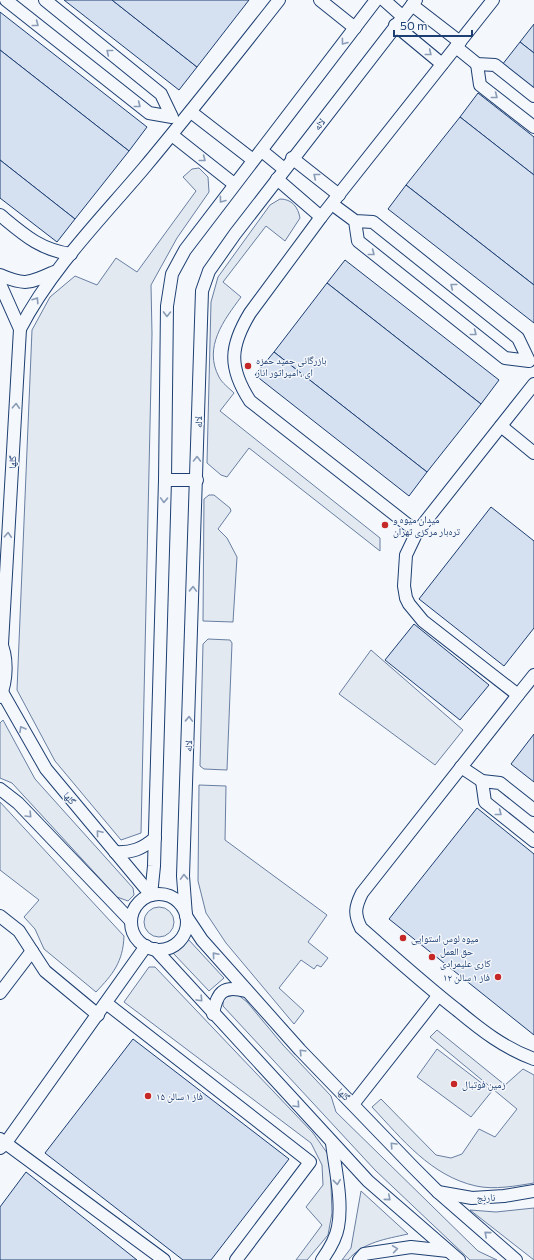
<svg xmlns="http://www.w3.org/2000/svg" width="534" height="1260" font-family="Commissioner,'Noto Naskh Arabic',sans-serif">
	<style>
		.green { fill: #e3e9f0; stroke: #687fa3 }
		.building { fill: #d5e0f0; stroke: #1d3f73 }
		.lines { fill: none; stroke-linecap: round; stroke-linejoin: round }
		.minor-casing { stroke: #1d3f73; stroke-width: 14 }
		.minor { stroke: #f4f7fb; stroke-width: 12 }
		.oneway { stroke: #889bb7 }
		.poi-dot { fill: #c62828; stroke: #f4f7fb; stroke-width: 1.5 }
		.labels { text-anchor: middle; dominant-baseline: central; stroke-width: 3; stroke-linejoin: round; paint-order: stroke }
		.street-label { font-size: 10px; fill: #1d3f73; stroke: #f4f7fb }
		.poi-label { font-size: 10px; fill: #1d3f73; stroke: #f4f7fb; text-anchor: start }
	</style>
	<rect width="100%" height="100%" fill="#f4f7fb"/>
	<g class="green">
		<polygon points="199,168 208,177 209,192 177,238 151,285 152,334 141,833 121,840 55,761 17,690 32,330 50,297 75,276 97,285 116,258 137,272 196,191 183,177 192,169"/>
		<path d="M280,199C292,199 298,207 300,218L285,241L266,226L223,282L241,297C224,320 203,347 219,377C222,383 229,388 234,393L220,411L380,538V551L249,448L227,477L221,475L207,463L211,302L218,277L270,205Z"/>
		<polygon points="209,495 214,495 230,508 231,511 218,529 227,538 237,557 233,622 203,621 204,499"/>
		<polygon points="208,639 230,640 232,643 227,770 204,769 200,766 203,644"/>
		<polygon points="371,650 463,730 435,765 339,694"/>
		<polygon points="3,720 35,779 133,888 134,895 128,901 117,897 12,783 0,778 0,723"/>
		<polygon points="199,785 226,786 225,840 327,915 308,942 328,958 321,967 317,965 314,969 301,960 279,988 304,1011 294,1024 226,943 206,913 198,881"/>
		<path d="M0,802L124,936C123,962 113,974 96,992L44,949L35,929L24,917L39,900L0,870Z"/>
		<circle cx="159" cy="922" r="15"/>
		<polygon points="188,939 224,978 209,991 173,953"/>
		<polygon points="149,967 155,967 313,1133 330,1157 332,1213 328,1235 307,1260 296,1260 322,1225 306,1207 323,1185 322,1165 311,1143 124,1002"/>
		<polygon points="237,994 247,1002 283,1045 331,1096 336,1112 478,1251 497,1260 470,1260 375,1170 223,1006 223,998"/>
		<path d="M437,1030L505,1085L523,1069L534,1075V1183C516,1186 494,1190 476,1186C431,1176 402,1139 372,1107L381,1099L436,1155L451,1158L462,1154L479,1129L495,1137L517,1109L430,1037Z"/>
		<polygon points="437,1049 492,1091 471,1117 417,1077"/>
		<path d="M361,1191L408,1234C386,1239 363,1242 348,1260H342L351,1248Z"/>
		<polygon points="534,1208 534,1260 470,1210 496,1212"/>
	</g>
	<g class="building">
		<polygon points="64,0 112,0 197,67 179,90"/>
		<polygon points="112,0 249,0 197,67"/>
		<polygon points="0,12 147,127 129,151 0,50"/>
		<polygon points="534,24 534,53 520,42"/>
		<polygon points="520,42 534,53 534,91 502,65"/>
		<polygon points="0,50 129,151 75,219 0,160"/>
		<polygon points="478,93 534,137 534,175 460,117"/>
		<polygon points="460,117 534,175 534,285 406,185"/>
		<polygon points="0,160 75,219 57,242 0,198"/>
		<polygon points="406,185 534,285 534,323 388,209"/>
		<polygon points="345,260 499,380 481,404 327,283"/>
		<polygon points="327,283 481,404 427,472 274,352"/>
		<polygon points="274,352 427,472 409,496 255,375"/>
		<polygon points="491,507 534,541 534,628 504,666 419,599"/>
		<polygon points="414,624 489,685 460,720 385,660"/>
		<polygon points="534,734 534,782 511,764"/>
		<polygon points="477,808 534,854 534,1035 389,919"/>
		<polygon points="133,1039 289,1159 211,1260 183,1260 45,1153"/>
		<polygon points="26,1172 137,1260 0,1260 0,1207"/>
	</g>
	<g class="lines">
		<defs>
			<g id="minor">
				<polyline points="6,0 149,113 172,117 161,94 45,0"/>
				<polyline points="320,0 355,28"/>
				<polyline points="384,0 402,16"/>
				<polyline points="416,0 235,234 209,271 202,291 183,876 186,916 202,940 300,1050 413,1167 438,1192 516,1260"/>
				<polyline points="412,5 460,42"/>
				<polyline points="395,25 442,64"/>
				<polyline points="456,47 477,64 495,65 534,96"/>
				<polyline points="477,64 480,85 534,127"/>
				<polyline points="191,112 253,160"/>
				<polyline points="172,135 234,184"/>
				<polyline points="262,151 284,169"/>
				<polyline points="292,158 339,195"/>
				<polyline points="277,179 321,217"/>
				<polyline points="332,204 355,221 373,222 518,338 529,361 505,358 358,241 355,221"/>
				<path d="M0,215C23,234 40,250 71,254"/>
				<path d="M0,275C25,286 30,283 54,272"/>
				<polyline points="0,284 20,329 2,644"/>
				<path d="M20,329C51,269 100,220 144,168C190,113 234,57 279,0"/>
				<path d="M534,384L417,532L406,555L404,586L406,598L409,604L423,621L518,695L362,893C355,907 354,914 361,928C393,956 424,984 457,1010C481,1030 504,1048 534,1059"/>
				<polyline points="501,426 534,453"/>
				<polyline points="165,480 197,480"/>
				<path d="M417,532L250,401C228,367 230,346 250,313L321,217L493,0"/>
				<path d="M0,641C8,657 7,681 0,697"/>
				<polyline points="2,692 46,769 151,895"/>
				<polyline points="518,695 534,675"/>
				<polyline points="461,767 482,781 500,783 534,810"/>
				<polyline points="482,781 485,802 534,841"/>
				<polyline points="0,789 18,803 131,921"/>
				<path d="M115,852C132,853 142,849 155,838"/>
				<circle cx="159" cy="922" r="28"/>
				<polyline points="151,895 154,866 165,480 167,306 172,274 185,250 376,0"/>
				<polyline points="0,916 19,931 45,971 98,1015"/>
				<polyline points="155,949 368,1181 459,1260"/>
				<polyline points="0,993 32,951"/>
				<polyline points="106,1003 310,1162 236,1260"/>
				<path d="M213,1014C217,992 223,985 246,991"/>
				<polyline points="354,1103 438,996"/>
				<polyline points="0,1139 164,1260"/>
				<polyline points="0,1148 5,1144 146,946"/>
				<polyline points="438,1192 472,1198 504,1196 534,1191"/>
				<path d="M322,1260C329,1250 336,1239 338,1227C343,1202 335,1168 332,1143"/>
				<polyline points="359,1260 364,1254 411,1247 448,1251"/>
			</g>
		</defs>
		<use href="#minor" class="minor-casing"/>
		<use href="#minor" class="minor"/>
	</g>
	<defs><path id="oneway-chevron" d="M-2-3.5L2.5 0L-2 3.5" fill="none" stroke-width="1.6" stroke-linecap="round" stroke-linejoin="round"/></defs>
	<g class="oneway">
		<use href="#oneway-chevron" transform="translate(36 24) rotate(38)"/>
		<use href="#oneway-chevron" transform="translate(344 42) rotate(127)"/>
		<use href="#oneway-chevron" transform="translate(109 52) rotate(-141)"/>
		<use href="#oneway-chevron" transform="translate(429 53) rotate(39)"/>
		<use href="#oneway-chevron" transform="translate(495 96) rotate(38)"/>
		<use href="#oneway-chevron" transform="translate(138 105) rotate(38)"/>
		<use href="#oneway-chevron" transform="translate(203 159) rotate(38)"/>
		<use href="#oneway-chevron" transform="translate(316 176) rotate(-141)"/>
		<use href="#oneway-chevron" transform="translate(222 200) rotate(127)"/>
		<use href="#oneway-chevron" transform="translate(372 253) rotate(38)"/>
		<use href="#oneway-chevron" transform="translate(453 286) rotate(-141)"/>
		<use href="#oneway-chevron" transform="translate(36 300) rotate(-57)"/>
		<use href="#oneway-chevron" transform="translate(167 314) rotate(91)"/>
		<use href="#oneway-chevron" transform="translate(474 333) rotate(38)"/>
		<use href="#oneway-chevron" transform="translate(16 406) rotate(-87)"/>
		<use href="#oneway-chevron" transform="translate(197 459) rotate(-89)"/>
		<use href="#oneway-chevron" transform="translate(164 500) rotate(92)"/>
		<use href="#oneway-chevron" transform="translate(8 535) rotate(-87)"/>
		<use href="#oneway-chevron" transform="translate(193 589) rotate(-88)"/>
		<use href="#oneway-chevron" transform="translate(189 719) rotate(-88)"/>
		<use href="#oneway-chevron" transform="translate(22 729) rotate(-120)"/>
		<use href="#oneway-chevron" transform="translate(499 813) rotate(38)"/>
		<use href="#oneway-chevron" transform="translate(29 815) rotate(46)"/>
		<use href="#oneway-chevron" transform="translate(99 833) rotate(-130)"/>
		<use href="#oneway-chevron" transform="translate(184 877) rotate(-92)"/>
		<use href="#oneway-chevron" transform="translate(215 955) rotate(-131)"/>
		<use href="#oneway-chevron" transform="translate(200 999) rotate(47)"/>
		<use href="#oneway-chevron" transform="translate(302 1052) rotate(-134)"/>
		<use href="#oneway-chevron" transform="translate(297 1105) rotate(47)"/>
		<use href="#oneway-chevron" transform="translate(393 1145) rotate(-133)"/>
		<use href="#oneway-chevron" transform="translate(337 1182) rotate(84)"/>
		<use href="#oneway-chevron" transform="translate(388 1198) rotate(41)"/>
		<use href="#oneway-chevron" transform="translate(487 1234) rotate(-139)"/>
		<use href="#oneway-chevron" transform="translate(395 1249) rotate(-8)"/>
	</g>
	<g class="poi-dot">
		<circle cx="248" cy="366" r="4"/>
		<circle cx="385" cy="525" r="4"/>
		<circle cx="403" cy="938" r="4"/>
		<circle cx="432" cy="957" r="4"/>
		<circle cx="498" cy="977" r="4"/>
		<circle cx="454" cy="1084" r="4"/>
		<circle cx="148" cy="1096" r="4"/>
	</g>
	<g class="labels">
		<g class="street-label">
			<text transform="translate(319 124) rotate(-52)">لاله</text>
			<text transform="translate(198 422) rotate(-89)">لاله</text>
			<text transform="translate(12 462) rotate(-87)">گلها</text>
			<text transform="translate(188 746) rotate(-88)">لاله</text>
			<text transform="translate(70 798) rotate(50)">گلها</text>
			<text transform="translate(344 1094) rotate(45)">گلها</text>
			<text transform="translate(486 1197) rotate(-2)">نارنج</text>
		</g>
		<g class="poi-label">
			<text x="256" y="360">بازرگانی حمید حمزه<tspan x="256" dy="12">ای ، امپراتور انار</tspan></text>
			<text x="393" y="519">میدان میوه و<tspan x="393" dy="12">تره‌بار مرکزی تهران</tspan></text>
			<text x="411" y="938">میوه لوس استوایی</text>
			<text x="440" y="951">حق العمل<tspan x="440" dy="12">کاری علیمرادی</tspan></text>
			<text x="490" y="977" text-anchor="end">فاز ۱ سالن ۱۲</text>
			<text x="462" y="1084">زمین فوتبال</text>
			<text x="156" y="1096">فاز ۱ سالن ۱۵</text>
		</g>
	</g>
	<path d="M394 30v6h78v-6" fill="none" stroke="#1d3f73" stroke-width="2"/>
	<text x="400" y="30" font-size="12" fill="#1d3f73" stroke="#f4f7fb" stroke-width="3" paint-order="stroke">50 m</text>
</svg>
